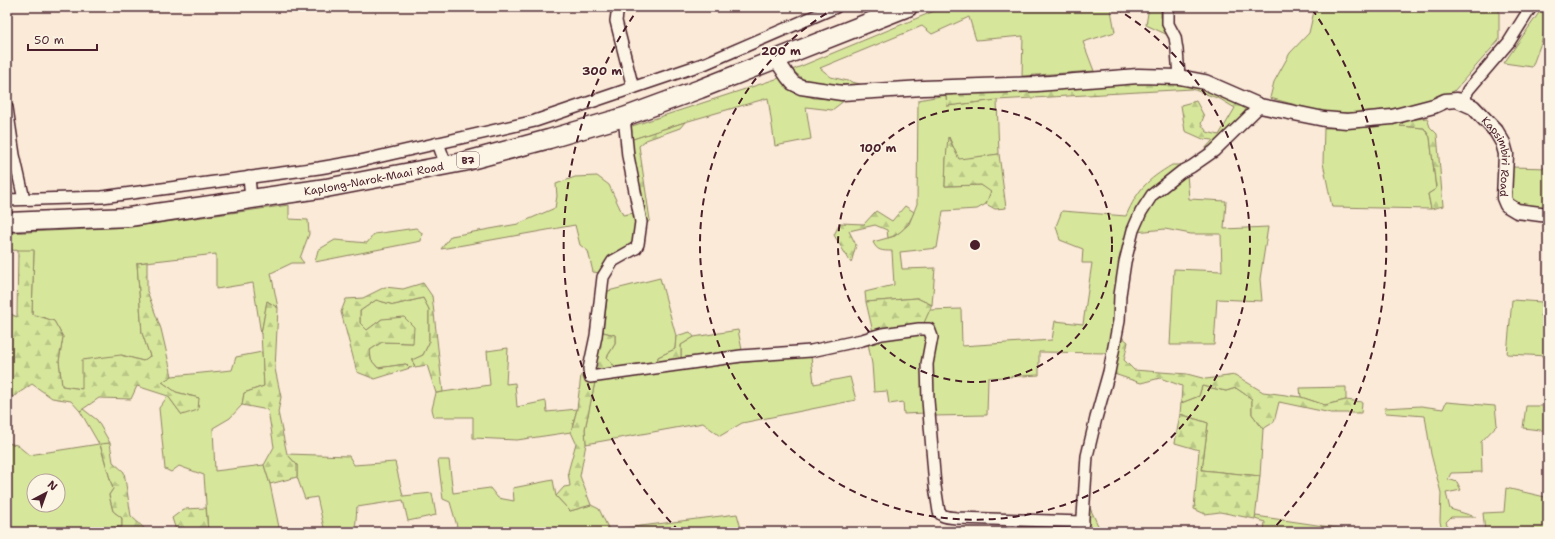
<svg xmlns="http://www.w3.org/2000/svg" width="1555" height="539" font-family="'Shantell Sans',sans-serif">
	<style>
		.grass { fill: #d6e79b; stroke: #908363; fill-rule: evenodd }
		.forest { fill: url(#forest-firs); stroke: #908363 }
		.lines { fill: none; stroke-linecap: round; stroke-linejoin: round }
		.minor-casing { stroke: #4a1f2b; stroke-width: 14 }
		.tertiary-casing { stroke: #4a1f2b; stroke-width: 17 }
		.trunk-casing { stroke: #4a1f2b; stroke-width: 21 }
		.minor { stroke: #fcf5e5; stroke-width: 11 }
		.tertiary { stroke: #fcf5e5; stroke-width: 14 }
		.trunk { stroke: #fcf5e5; stroke-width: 18 }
		.ring { fill: none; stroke: #4a1f2b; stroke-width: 2; stroke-dasharray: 7 5 }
		.labels { text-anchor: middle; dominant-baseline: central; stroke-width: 3; stroke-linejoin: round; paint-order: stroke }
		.shield { fill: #fcf5e5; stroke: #7f5f63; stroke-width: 1 }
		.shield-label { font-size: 10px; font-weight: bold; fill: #4a1f2b }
		.street-label { font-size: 11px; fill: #4a1f2b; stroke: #fcf5e5 }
		.centre { fill: #4a1f2b; stroke: #fcf5e5; stroke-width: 2 }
		.ring-label { font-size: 12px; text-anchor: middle; font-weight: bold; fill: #4a1f2b; stroke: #fcf5e5; stroke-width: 3; stroke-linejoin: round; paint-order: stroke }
	</style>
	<defs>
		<pattern id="forest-firs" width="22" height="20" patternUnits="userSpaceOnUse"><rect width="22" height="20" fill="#d6e79b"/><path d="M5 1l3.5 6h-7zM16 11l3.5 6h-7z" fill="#b9c686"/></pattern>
	</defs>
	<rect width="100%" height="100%" fill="#faead7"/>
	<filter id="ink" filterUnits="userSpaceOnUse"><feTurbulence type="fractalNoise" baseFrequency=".025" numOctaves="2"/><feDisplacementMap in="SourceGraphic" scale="8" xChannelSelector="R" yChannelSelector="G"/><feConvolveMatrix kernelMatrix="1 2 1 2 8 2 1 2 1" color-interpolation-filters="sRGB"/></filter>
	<g filter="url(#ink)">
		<g class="grass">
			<polygon points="944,7 1142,7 1111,10 1115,32 1083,42 1094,71 1022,76 1023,36 976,40 969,17 932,34 922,26 820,68 831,77 864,85 819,84 803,79 792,70"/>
			<polygon points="1149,7 1161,7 1161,17 1168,35 1146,25"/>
			<polygon points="1315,7 1499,7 1499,40 1454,91 1428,102 1404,108 1351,113 1322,112 1270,98 1274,82 1290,53 1309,33"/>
			<polygon points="1543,7 1548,7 1548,24 1532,67 1504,63"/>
			<polygon points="779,78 791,91 814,98 845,100 832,110 806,107 811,139 775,146 768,98 685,122 630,140 629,127"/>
			<path d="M946,95L947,106L997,100L999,154L959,160L949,137L946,159L945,186L981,185L991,191L986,204L977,209L943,211L937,248L900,252L902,269L935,268L932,305L917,298L866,302L865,292L894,285L892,251C882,251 877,251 873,242L895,236L909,224L917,204L918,100Z"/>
			<polygon points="1406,120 1400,126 1424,128 1430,137 1436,189 1428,194 1431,209 1332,207 1323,163 1324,128 1376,127"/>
			<path d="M1172,165H1183L1158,182L1146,195L1121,259L1109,353L1039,352V375L988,378L987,415L932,416L930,363L937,336L923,325L929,310L961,309L962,346L1052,340L1055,321L1083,324L1092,263H1082L1083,249L1060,240L1056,226L1062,211L1126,216C1138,189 1147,180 1172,165Z"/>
			<polygon points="1511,167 1548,168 1548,209 1515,205 1510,199"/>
			<polygon points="1187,174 1189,199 1226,201 1224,229 1268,227 1260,279 1262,301 1217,299 1214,345 1170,345 1174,269 1222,271 1221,234 1191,234 1165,229 1136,232 1152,200"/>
			<polygon points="597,176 609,185 623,215 634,213 637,233 633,244 607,259 600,273 593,272 588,251 580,245 575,225 441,249 451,236 518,224 555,208 557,196 556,184 575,177"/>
			<polygon points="289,205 289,219 308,220 309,234 300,258 304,263 292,263 271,273 278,308 267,301 261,334 253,283 216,289 216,254 137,263 142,333 150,356 143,361 121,355 82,389 62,386 59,361 63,337 54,321 32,314 34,251 7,250 7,233 130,227"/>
			<polygon points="416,228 422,233 421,241 315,262 318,250 335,240 367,243 374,234"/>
			<polygon points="660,278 676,336 675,349 658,357 658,362 620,369 612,364 607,357 615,344 615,335 603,332 608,291"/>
			<polygon points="423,298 429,309 429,343 423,355 413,360 415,367 410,368 406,364 378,368 371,360 370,350 382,342 413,343 382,319 367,330 360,323 360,311 376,300 394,305"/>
			<polygon points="1512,300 1542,302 1541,316 1548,317 1548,356 1507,354"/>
			<polygon points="738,330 742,350 681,359 681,345 694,337"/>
			<polygon points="918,332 924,334 926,340 925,413 904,414 903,402 889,404 887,391 874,392 872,364 868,343"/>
			<polygon points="508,348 506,384 515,383 517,407 546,401 547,412 577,409 571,432 517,440 473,438 473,417 434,417 432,409 436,393 490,385 487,351"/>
			<polygon points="262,352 264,386 244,393 242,405 230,418 213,428 215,471 264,465 270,484 280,532 208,532 204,475 179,466 171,472 165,469 159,408 168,396 182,415 199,398 176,392 162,382 172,376 232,370 236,357"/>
			<polygon points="811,356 814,384 850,377 856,400 742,423 720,436 703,423 586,444 585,429 595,382 704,366"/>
			<polygon points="1202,386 1226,391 1236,388 1252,399 1252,414 1263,429 1260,476 1202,470 1208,423 1180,414 1181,403 1199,396"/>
			<polygon points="1346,387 1346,400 1325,405 1301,397 1300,388"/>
			<polygon points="1446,402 1495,406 1497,425 1481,442 1482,472 1451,473 1448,479 1457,482 1461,490 1446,493 1450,509 1476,517 1451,517 1446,522 1450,532 1442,532 1440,521 1441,493 1431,454 1425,416 1386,413 1384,408 1421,406 1443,409"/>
			<polygon points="1526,406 1548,406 1548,431 1523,428"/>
			<path d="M83,409L97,420L110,443L100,445L113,489L109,495L113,511L122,518V527L7,532V443L17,445L29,455L99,444L80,411ZM34,481H58V505H34Z"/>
			<polygon points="287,454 349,456 354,465 395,462 403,496 432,493 436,515 408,521 403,500 357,507 355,532 325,532 317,497 305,499 297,477 297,465"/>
			<polygon points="438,460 449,460 453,493 490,488 498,498 514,501 513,488 553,480 556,496 570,511 591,505 599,509 609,530 737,514 742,532 446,532 457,526 450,502 443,499"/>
			<polygon points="1506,488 1545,497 1548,491 1548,532 1485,532 1483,513 1504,512"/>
			<polygon points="1256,516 1344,529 1344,532 1264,532 1265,522 1255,519"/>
		</g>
		<g class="forest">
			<path d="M1180,81C1205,87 1229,90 1246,109C1235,131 1215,147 1194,161L1213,140L1203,139L1185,131L1181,105L1196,101L1204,116L1201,124L1207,132L1219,135L1235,108L1220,99L1192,89L997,100L947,106L946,95Z"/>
			<polygon points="1427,118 1430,127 1437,134 1443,206 1431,209 1428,194 1436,189 1430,137 1424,128 1400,126 1406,120"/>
			<polygon points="685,122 680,128 646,140 639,146 650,220 644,227 630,140"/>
			<polygon points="948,137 959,159 999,154 1006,208 995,209 986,204 991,192 981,185 945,186 946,159"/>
			<path d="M905,206L914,212C909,224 902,234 888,238L887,230L875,225L849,231L856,245L851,263L834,235L840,223L864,224L876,211L892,221Z"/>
			<polygon points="18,250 34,250 32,314 54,321 63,337 59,361 62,386 82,389 82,360 121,355 143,361 150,356 142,333 137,263 147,262 147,291 161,329 172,376 162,382 176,392 199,398 198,410 182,415 168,396 137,386 131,399 99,398 80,411 71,401 52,398 32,384 13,397 7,392 7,312 17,317"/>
			<polygon points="423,283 432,296 443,392 436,393 427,365 415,367 412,360 423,355 429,343 429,309 423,298 394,305 376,300 360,311 360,323 367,330 382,319 404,317 414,327 413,343 382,342 370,350 371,360 378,368 406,364 410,368 375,379 357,372 341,312 346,299 363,298 385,287 403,289"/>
			<polygon points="917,298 932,305 923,325 873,332 866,302"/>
			<polygon points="267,301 278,308 275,369 281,397 278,412 287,454 297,465 297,477 270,484 264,465 274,447 268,410 242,405 244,393 264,386 261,334"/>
			<polygon points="603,332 615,335 615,344 607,357 612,364 620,369 596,374 593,368"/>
			<polygon points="690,332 694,337 681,345 681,359 658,362 658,357 675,349 676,336"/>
			<polygon points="1122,337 1128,342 1124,360 1134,370 1187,374 1206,379 1235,375 1263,392 1301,397 1325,405 1346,400 1362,402 1361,413 1331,413 1279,402 1274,422 1263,429 1252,414 1252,399 1236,388 1226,391 1202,386 1199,396 1181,403 1182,386 1160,378 1141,383 1114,374"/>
			<polygon points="581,375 586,380 595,382 585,429 586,444 580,476 591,505 570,511 556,496 564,487 570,486 568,472 576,443 571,432 577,409"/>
			<polygon points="1180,414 1208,423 1202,470 1260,476 1255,519 1220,512 1205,514 1194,509 1199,450 1175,443"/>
			<polygon points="110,443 113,462 124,472 131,516 147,531 147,532 27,532 122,527 122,518 113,511 109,495 113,489 100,444"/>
			<polygon points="1089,506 1101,532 1086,532"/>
			<polygon points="206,508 208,532 181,532 176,530 172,518 184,509"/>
		</g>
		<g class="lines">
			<defs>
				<g id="minor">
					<polyline points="618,7 616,21 633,88"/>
					<polyline points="1168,7 1168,24 1175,37 1177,50 1179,77"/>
					<polyline points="1463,102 1468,90 1509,42 1531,7"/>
					<polyline points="7,108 14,155 24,199"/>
					<path d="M624,117L628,156L641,222L638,244L636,248L613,261L603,277L596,336L589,369L590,377L741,356L811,351L862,340L882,334L919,329H929L932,337L927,364L928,400L935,486L939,512C943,518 950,517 956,518L1083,522"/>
					<polyline points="438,143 446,165"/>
					<polyline points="249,177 251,199"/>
					<polyline points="7,200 102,197 319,168 360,161 535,121 706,63 836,7"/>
					<polyline points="1082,532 1087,456 1096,418 1109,372 1119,321 1120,295 1125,262 1133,230 1141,212 1152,195 1181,172 1191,167 1214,151 1260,106"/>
				</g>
				<g id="tertiary">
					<path id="s1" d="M776,59L788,77L793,83L801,87L842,93L923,88L1037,84L1138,76L1179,77L1205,82L1260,106L1324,119L1347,121L1392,117L1434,106L1445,101L1457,100L1473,107L1496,131L1503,143L1506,154L1504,198L1507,205L1517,211L1548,215"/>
				</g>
				<g id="trunk">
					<path id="s2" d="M7,222L129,217L326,188L463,162L549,139L624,117L700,89L908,7"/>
				</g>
			</defs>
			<use href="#minor" class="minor-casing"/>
			<use href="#tertiary" class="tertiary-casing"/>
			<use href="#trunk" class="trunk-casing"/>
			<use href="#minor" class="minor"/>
			<use href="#tertiary" class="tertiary"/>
			<use href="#trunk" class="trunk"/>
		</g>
	</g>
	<g class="ring">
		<circle cx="975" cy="245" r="137"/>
		<path d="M1115 8A275 275 0 1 1 835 8"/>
		<path d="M679 531A412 412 0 0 1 638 9M1312 9A412 412 0 0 1 1271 531"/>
	</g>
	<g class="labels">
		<rect class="shield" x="457" y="152" width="22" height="16" rx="3"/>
		<g class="shield-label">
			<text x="468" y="160">B7</text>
		</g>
		<g class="street-label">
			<text stroke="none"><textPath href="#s1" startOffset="781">Kapsimbiri Road</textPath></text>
			<text stroke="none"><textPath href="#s2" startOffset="370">Kaplong-Narok-Maai Road</textPath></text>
		</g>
	</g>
	<circle cx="975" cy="245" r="6" class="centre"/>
	<g class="ring-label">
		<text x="781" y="55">200 m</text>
		<text x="602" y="75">300 m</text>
		<text x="878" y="152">100 m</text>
	</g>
	<rect width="1555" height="539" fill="none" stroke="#fcf5e5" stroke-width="24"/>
	<rect x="12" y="12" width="1531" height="515" fill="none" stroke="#4a1f2b" stroke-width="1.5" filter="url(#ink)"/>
	<g transform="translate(46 493) rotate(41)"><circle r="19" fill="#fcf5e5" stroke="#b59f9b"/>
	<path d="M0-3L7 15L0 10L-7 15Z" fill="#4a1f2b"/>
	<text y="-6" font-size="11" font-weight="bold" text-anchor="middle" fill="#4a1f2b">N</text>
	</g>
	<path d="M28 44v6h69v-6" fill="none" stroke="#4a1f2b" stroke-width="2"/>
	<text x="34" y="44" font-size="12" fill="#4a1f2b" stroke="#fcf5e5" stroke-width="3" paint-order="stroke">50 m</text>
</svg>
